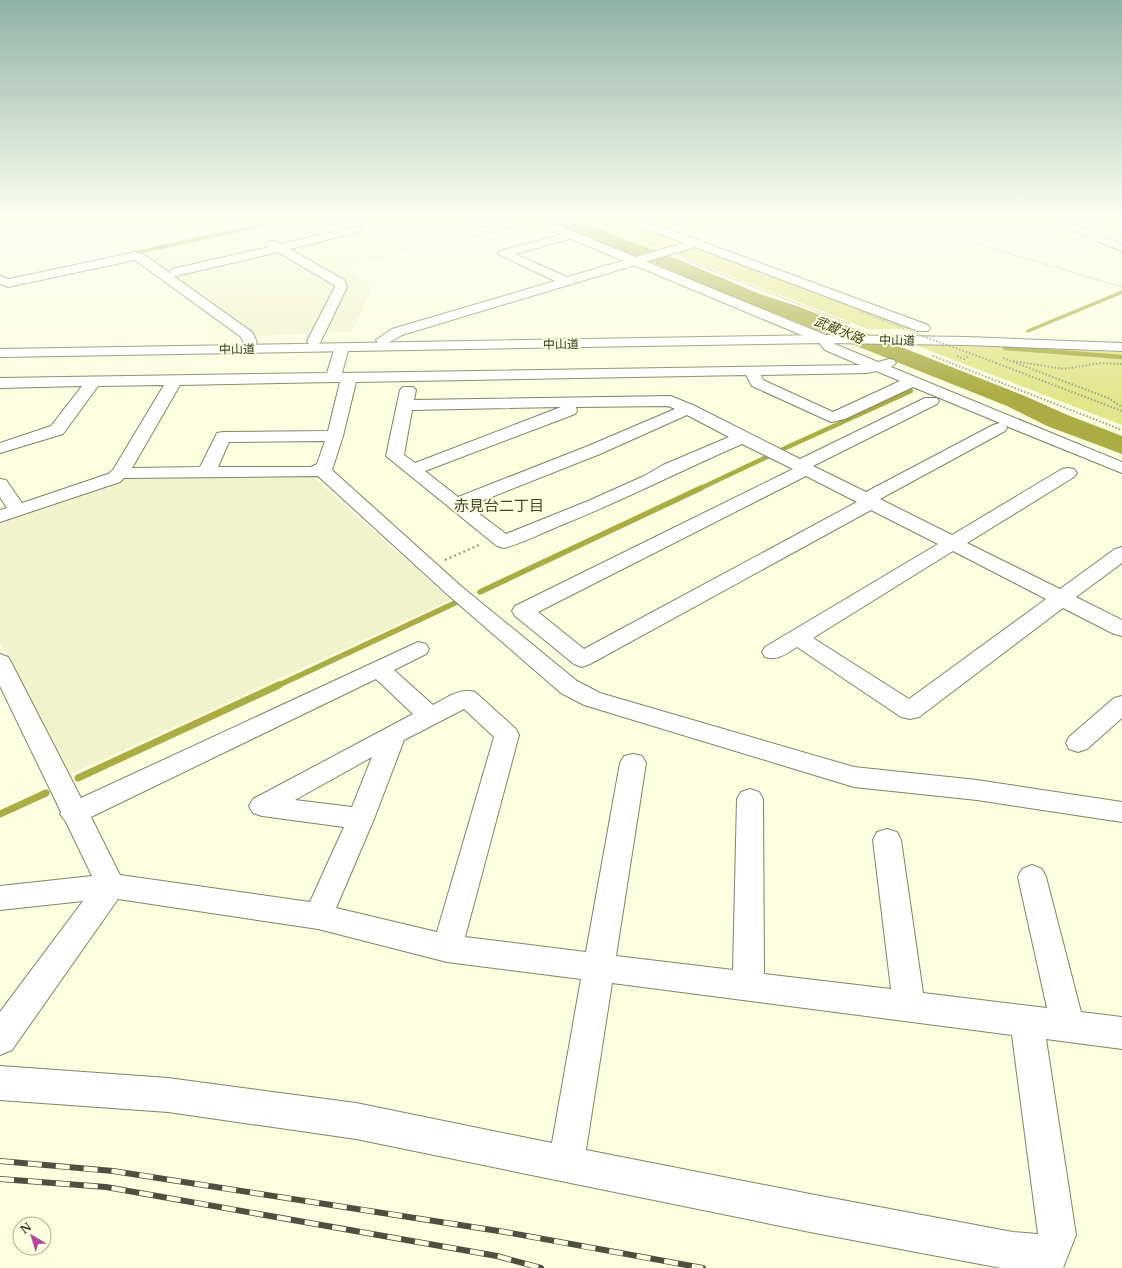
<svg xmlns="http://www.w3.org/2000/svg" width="1122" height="1268" font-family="'Libre Baskerville','Noto Sans JP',serif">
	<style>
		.built { fill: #f0f3cc }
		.green { fill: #e2e68b }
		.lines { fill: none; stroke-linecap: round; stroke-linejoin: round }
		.stream-far3 { stroke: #aaad43; stroke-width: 3.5 }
		.stream-far2 { stroke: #aaad43; stroke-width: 4.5 }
		.stream-far1 { stroke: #aaad43; stroke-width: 5.5 }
		.stream { stroke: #aaad43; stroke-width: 7 }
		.river { fill: #aaad43; fill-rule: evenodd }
		.minor-casing { stroke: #828368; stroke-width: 2 }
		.major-casing { stroke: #828368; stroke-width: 2 }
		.highway-casing { stroke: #828368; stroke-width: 2 }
		.path-far2 { stroke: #9d9f89; stroke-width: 1.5; stroke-dasharray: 1 1.5; stroke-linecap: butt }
		.path-far1 { stroke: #9d9f89; stroke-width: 2; stroke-dasharray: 1.5 2; stroke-linecap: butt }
		.path { stroke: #9d9f89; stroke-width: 2.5; stroke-dasharray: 2 3; stroke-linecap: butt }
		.minor { fill: #fff; fill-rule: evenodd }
		.major { fill: #fff; fill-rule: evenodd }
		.highway { fill: #fff; fill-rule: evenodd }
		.rail-casing { stroke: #4e4f40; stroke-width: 6 }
		.rail { stroke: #fbfedf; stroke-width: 4.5; stroke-dasharray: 14; stroke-linecap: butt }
		.path-bridge-far1 { stroke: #9d9f89; stroke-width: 1.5; stroke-dasharray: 1 1.5; stroke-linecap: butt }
		.path-bridge { stroke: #9d9f89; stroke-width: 2; stroke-dasharray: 1.5 2; stroke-linecap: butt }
		.labels { text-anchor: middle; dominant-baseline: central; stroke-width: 4; stroke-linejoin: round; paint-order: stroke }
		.far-street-label { font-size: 12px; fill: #343529; stroke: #fbfedf }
		.far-water-label { font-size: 13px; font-style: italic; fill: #3c3d11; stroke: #fbfedf }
		.neighbourhood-label { font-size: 15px; fill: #44452c; stroke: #fbfedf }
	</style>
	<rect width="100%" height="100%" fill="#fbfedf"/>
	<g class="built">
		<polygon points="307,218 341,218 410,251 344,268 374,285 351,332 253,336 169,275 172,274 144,254"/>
		<polygon points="311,475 451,600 67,776 0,642 0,519 123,479"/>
	</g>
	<g class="green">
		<polygon points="581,218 623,218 913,326 915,329 868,329"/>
		<polygon points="915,345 976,346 1122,352 1122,425"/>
	</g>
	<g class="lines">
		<g class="stream-far3">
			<polyline points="130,254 294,218"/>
			<polyline points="1028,331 1122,292"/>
		</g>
		<g class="stream-far2">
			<polyline points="1005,348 1122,357"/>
			<polyline points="781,450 911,391"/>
			<polyline points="699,489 769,456"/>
		</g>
		<g class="stream-far1">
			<polyline points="480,592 701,488"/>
			<polyline points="277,686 455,603"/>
		</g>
		<g class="stream">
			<polyline points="78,778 279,685"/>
			<polyline points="0,814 46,793"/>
		</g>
		<polygon class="river" points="546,218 571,218 682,261 757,293 800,307 1025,396 1065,414 1122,436 1122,454 1047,426 1007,406 784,317 741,303 668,269 549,222"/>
		<defs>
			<g id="minor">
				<polygon points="522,218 537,219 536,221 473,236 467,233 469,231"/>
				<polygon points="623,218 638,218 928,325 930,328 928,331 918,331 695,247 402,335 388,343 378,343 376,340 392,329 555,281 500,255 498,253 500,251 572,232 576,233 578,235 576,237 515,254 567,277 684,243 624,220"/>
				<polygon points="1046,218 1061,218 1122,244 1122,251 1047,220"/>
				<polygon points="355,227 359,228 361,230 359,232 290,249 344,280 347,287 321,341 319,344 309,344 307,341 335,287 334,285 278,252 176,276 172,275 252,332 257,342 255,345 245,345 241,337 135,260 8,287 0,284 0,276 9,279 136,252 145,255 171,274 170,272 172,269 269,247 267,244 269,242 273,241 281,244"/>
				<path d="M823,335L828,336L835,344L878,362L889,359L894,360L896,363L891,367L1122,462V473L1006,426L1007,428L1005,431L880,499L952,535L1062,469L1068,468L1074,469L1077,473L1074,477L967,543L1060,589L1115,549L1122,547V563L1076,597L1122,620V636L1114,634L1063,608L919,717L910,719L901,717L797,647C786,654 778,661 765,657L762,652L765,647L938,544L871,510L590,664L582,667L574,664L515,616L512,611L515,606L793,469L742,444C682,470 624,500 564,524C544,532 524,543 504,548L497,546L386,456L400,390L403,387H413L416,390L414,400L671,396L695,406L800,459L925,398H937L939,401L937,404L813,466L866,492L993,425L1000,423L913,387L845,419L831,422L752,386L746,375L356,382L343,436L332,470L462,587L577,681L600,693L854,767L977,780L1122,802V822L977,800L854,787L584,705L561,693L448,595L318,476L124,478L120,482L0,522V510L7,508L0,497V479L6,480L22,503L108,474L113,470L164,385L98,386L63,434L0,453V443L51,426L82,386L0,388V378L327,373L335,347L337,344H347L349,347L342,373L860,365L825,350L816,339L818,336ZM876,371L900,381L833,412L763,380L761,375L867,373ZM335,382H340L328,431L223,432L217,433L200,467L132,468L180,385ZM668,406L675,409L588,446L458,497L425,471L575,414L577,411L576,407ZM561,407L415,463L404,455L412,410ZM687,415L729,437L663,465L644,476L588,501L506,534L469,506L600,454ZM325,441L317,464L311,467H218L229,442ZM806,476L857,502L584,649L538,612ZM953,551L1046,599L909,699L813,638Z"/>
				<path d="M418,642L426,644L429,649L426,654L394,670L433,705C446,698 460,688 475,692L516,729L519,735L465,937L586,952L620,763L624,756L633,754L642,756L646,763L616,956L733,970L737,799L741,792L750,789L759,792L763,799L764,974L891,989L873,840L877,832L887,829L897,832L901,840L923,993L1047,1008L1018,877L1022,869L1032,865L1042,869L1046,877L1081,1012L1122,1017V1049L1046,1039L1076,1235L1063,1268H1001L810,1232L356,1139L168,1112L0,1100V1066L168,1078L356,1103L552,1143L581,979L447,962L318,929L118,899L12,1050L0,1055V1012L83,901L0,910V886L92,876L66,822L60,814L61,812L0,686V654L8,657L11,662L81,798ZM376,679L413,714L253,799L249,806L253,813L262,816L344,827L310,902L120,875L91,817ZM464,709L494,737L437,932L336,908L374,819L404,740ZM372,757L352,807L295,800ZM612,983L1012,1035L1038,1234L1013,1232L810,1194L586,1150Z"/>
				<polygon points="1122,696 1122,718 1087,749 1078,752 1069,749 1066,743 1069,737 1114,698"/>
			</g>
			<polygon id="major" points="525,218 540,218 828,336 830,339 828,342 818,342 526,220"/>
			<polygon id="highway" points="823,335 967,337 1122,343 1122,351 967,345 823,343 0,357 0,349"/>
		</defs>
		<use href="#minor" class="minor-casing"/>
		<use href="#major" class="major-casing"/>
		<use href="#highway" class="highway-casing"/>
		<g class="path-far2">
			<polyline points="84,218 120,245"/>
			<polyline points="577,218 643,244"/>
			<polyline points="597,218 616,225"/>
			<polyline points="891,218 1122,287"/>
			<polyline points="0,220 5,218"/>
			<polyline points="0,226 39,218"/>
			<polyline points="719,237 781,218"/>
			<polyline points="152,247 287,218"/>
			<polyline points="156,250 302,218"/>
			<polyline points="685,260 850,324"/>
		</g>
		<g class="path-far1">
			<polyline points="933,356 1122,430"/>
			<polyline points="957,356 964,359 967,357 964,356"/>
			<polyline points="1003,358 1108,398 1122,407"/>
			<polyline points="1013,361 1064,369 1100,363 1122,364"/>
			<polyline points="996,363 1122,411"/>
		</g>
		<polyline class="path" points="445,560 479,545"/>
		<use href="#minor" class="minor"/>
		<use href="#major" class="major"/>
		<use href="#highway" class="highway"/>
		<defs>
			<g id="rail">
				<polyline points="0,1161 113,1171 505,1232 703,1268"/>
				<polyline points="0,1179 106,1187 497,1256 541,1268"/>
			</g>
		</defs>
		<use href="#rail" class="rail-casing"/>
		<use href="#rail" class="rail"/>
		<polyline class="path-bridge-far1" points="861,312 926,337"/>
		<polyline class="path-bridge" points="923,336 996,363"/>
	</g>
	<linearGradient id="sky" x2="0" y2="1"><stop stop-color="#8fb1a6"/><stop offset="0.55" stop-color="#fdfff1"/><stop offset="1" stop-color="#fdfff1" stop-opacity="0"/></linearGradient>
	<rect width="1122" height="396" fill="url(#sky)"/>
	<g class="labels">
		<g class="far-street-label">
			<text transform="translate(897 340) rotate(1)">中山道</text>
			<text transform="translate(561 344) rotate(-1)">中山道</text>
			<text transform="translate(237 349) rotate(-1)">中山道</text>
		</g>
		<g class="far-water-label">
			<text transform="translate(839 330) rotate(22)">武蔵水路</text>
		</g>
		<g class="neighbourhood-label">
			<text x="499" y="505">赤見台二丁目</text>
		</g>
	</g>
	<g transform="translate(32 1236) rotate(322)"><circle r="19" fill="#fbfedf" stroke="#abae96"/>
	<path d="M0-3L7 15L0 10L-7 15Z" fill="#ba449c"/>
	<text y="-6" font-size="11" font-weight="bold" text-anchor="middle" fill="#343529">N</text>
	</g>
</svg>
